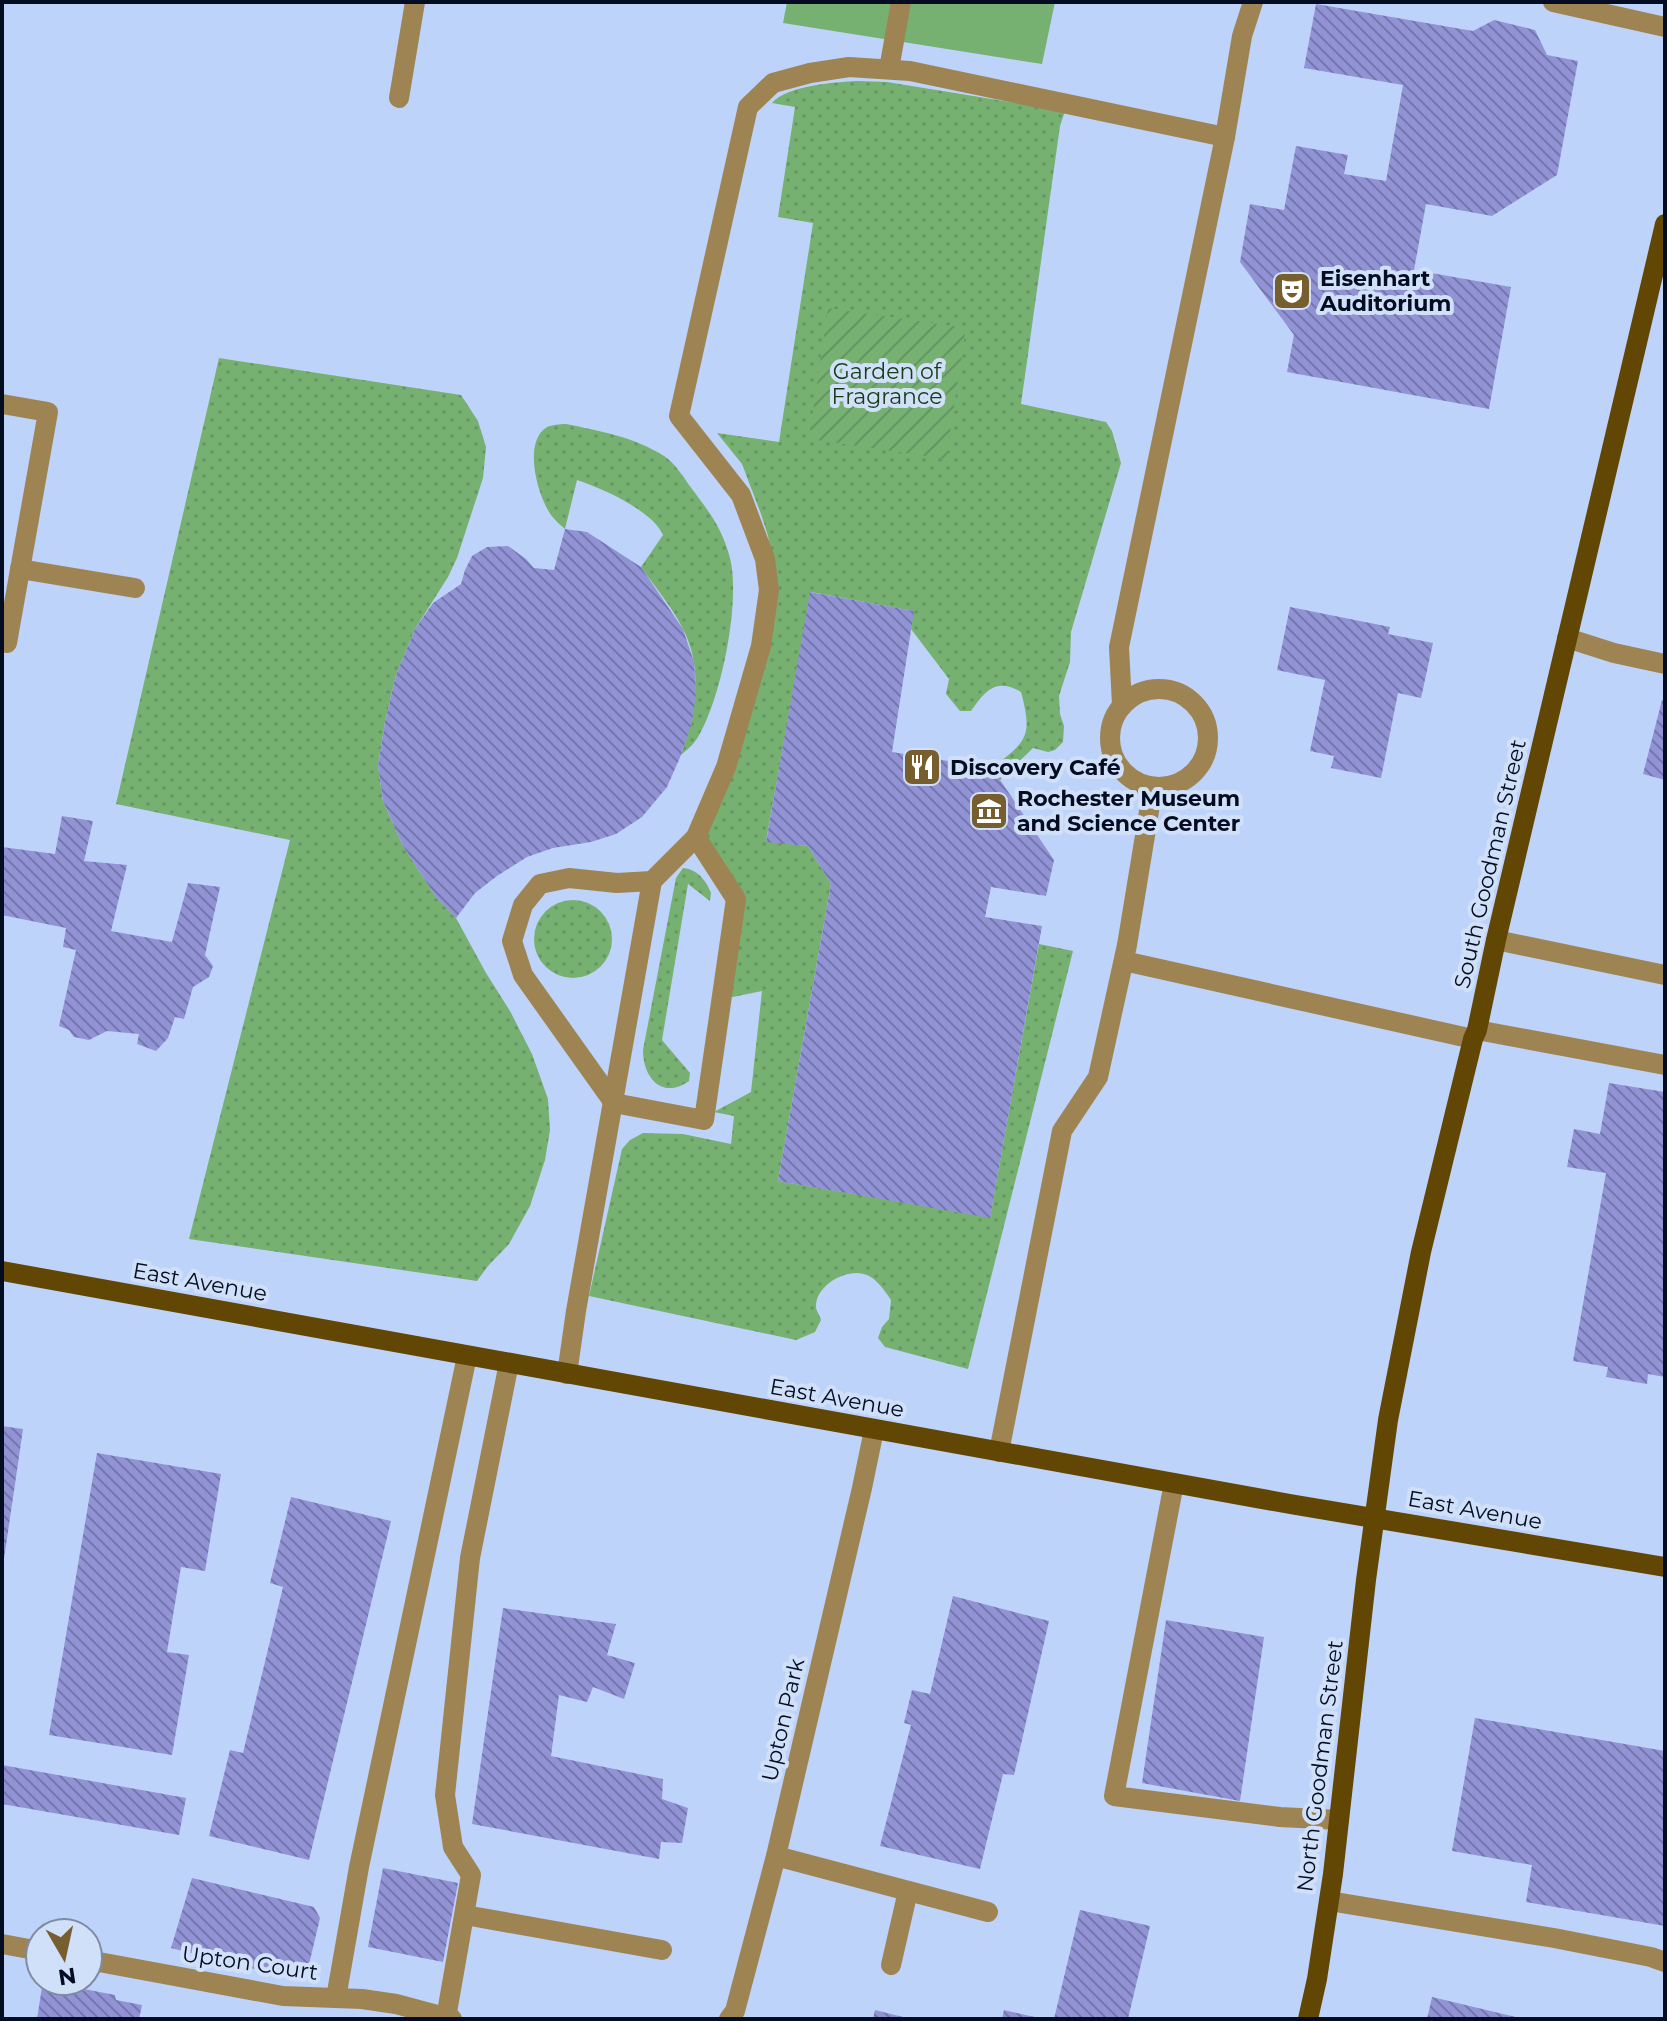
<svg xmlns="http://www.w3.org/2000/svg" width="1667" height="2021" font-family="Montserrat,sans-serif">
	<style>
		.grass { fill: url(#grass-dots) }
		.park { fill: #76b171 }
		.garden { fill: url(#garden-furrows) }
		.building { fill: url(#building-back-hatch) }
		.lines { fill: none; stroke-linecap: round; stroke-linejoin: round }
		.minor { stroke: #9e8453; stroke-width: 20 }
		.major { stroke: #624603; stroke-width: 20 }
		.labels { text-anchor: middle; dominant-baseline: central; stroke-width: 8; stroke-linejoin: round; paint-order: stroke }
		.poi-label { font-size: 22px; font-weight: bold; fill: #030c21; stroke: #d1e0f9; text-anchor: start }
		.park-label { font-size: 22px; fill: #173c15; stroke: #d1e0f9 }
		.street-label { font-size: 22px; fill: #030c21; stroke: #d1e0f9 }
	</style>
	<defs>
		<pattern id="grass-dots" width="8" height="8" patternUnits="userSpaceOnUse" patternTransform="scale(2)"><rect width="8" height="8" fill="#76b171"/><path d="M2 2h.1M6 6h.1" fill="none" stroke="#649762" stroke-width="1.8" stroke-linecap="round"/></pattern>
		<pattern id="garden-furrows" width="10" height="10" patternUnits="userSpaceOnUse" patternTransform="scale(2)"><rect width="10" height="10" fill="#76b171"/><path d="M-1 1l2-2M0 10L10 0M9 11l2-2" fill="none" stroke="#649762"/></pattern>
		<pattern id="building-back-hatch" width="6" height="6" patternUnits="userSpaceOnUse" patternTransform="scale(2)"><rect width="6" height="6" fill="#9293d5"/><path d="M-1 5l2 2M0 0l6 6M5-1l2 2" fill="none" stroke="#7576ac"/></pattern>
	</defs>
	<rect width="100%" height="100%" fill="#bed3f9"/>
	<g class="grass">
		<path d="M857,81L887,82L1065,111L1060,126L1021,404L1106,422L1112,431L1121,463L1071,632L1070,662L1059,696L1060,714L1064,726L1063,742L1055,750L1048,752L1033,748L1000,780L992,768C1027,741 1033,737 1021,692C996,677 985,691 971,711H960L946,694L949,679L911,629L913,611L811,592L766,841L808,846L831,884L778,1181L990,1217L1039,944L1073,951L968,1369L885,1347L878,1338L882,1327L889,1319L891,1300C885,1291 878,1281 869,1276C850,1265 814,1285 816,1308C817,1312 820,1316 821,1320L815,1332L796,1340L589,1296L622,1149L630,1140L643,1133L683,1134L731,1144L734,1116L714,1112L751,1092L762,991L723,999L744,897L703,835L776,591L768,536L761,514L742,464L717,433L779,442L813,223L778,217L795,107L772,103C786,86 835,82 857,81Z"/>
		<polygon points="219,358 461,395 478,421 486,447 483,478 457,558 448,577 415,629 396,675 385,722 378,766 383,801 403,846 436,897 456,918 486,973 510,1011 532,1054 548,1099 550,1130 545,1160 530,1206 509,1244 488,1266 477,1281 189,1239 290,840 116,804"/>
		<path d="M566,424C600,431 634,437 664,456C675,463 684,478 692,489C710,513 722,528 730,558C741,602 721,699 698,737C694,744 687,750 681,755C695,714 704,670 683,629C672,607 655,587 641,567L663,535C653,511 602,488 577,480L565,529C560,525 555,520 551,515C538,497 522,442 547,427C552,425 560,424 566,424Z"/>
		<path d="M683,868C697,869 706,880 711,893L710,901L688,884L662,1040L690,1073L689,1081C662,1100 643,1078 643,1050L676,878Z"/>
		<circle cx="573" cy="939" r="39"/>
	</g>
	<polygon class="park" points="787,2 1055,2 1042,64 783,23"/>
	<polygon class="garden" points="828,308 966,328 946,459 809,439"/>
	<g class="building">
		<polygon points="1316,4 1473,31 1494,20 1535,30 1547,55 1578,61 1557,175 1492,216 1426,204 1414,270 1511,287 1489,409 1287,372 1294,335 1240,262 1250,204 1284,210 1296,146 1348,155 1344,174 1386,181 1403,85 1304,68"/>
		<polygon points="565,529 587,532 641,567 683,629 694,662 696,692 692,722 681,755 667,787 642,817 616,834 591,842 553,848 527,857 497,876 475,893 456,918 436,897 403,846 383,801 378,766 385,722 396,675 415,629 433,603 461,584 465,570 472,556 487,547 508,546 526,559 534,568 554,570"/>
		<polygon points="810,592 914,611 892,752 992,768 1054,860 1046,896 991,887 985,917 1042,926 990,1218 778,1181 831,884 808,846 766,842"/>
		<polygon points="1290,607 1390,627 1388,634 1433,643 1421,698 1398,693 1381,778 1331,768 1334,756 1310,751 1325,680 1277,670"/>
		<polygon points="1662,700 1665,701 1665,780 1643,774"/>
		<polygon points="62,816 93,821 84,861 127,865 111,931 172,942 188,883 220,887 205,955 213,966 209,977 193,987 184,1019 175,1017 168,1038 156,1051 137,1044 139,1034 107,1031 89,1040 74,1037 69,1030 59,1026 76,950 63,947 66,928 2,915 2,847 55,854"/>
		<polygon points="1609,1083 1665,1092 1665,1377 1648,1374 1647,1384 1606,1377 1608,1367 1573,1361 1606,1173 1567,1167 1574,1129 1600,1134"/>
		<polygon points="2,1426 23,1429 4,1559 2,1559"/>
		<polygon points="97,1453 221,1474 205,1571 181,1567 167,1652 189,1655 172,1755 49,1735"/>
		<polygon points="291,1497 391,1521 309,1860 209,1836 230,1750 243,1753 283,1587 270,1583"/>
		<polygon points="953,1596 1049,1621 1014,1775 1003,1774 980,1869 880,1846 911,1725 904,1723 912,1690 930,1694"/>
		<polygon points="503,1608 616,1624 607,1655 635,1663 624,1699 593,1687 587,1702 559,1695 551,1756 663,1779 662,1799 688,1808 682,1843 661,1842 659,1859 472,1824"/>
		<polygon points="1166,1620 1264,1637 1240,1801 1142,1783"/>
		<polygon points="1475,1718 1665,1751 1665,1926 1526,1902 1532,1865 1452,1851"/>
		<polygon points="2,1765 186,1798 179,1835 2,1804"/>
		<polygon points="383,1868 458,1883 443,1962 368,1947"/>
		<polygon points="192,1878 314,1907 320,1918 307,1973 287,1977 171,1948"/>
		<polygon points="1080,1910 1150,1926 1128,2019 1054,2019"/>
		<polygon points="42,1987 79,1993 79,1988 115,1995 116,2000 142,2005 139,2019 37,2019"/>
		<polygon points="1432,1997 1520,2018 1520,2019 1427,2019"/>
		<polygon points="875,2010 907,2018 907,2019 873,2019"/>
		<polygon points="1004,2010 1039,2018 1038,2019 1002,2019"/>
	</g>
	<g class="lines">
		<g class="minor">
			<polyline points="1553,2 1665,27"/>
			<polyline points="889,69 901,2"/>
			<polyline points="399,98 415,2"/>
			<polyline points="1225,137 1242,36 1253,2"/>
			<polyline points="2,404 48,412 7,643 2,642"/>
			<polyline points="20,569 135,588"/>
			<polyline points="1567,638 1614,653 1665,664"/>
			<circle cx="1159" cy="738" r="49"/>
			<polyline points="652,881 617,883 569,878 540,884 523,905 512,941 523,975 614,1103 704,1120 736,899 696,837"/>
			<polyline points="1496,940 1665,975"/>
			<polyline points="1124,961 1473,1039"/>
			<polyline points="1477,1030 1665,1065"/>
			<polyline points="567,1374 576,1311 652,881 696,837 726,767 761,646 769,590 765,559 741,495 679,416 748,107 773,83 810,73 849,67 910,71 1225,137 1119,647 1122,705"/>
			<polyline points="999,1452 1062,1131 1098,1077 1127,945 1153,787"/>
			<polyline points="1174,1483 1114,1796 1280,1817 1339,1820"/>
			<polyline points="776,1856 988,1912"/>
			<polyline points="1329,1901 1554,1938 1651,1957 1665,1962"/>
			<polyline points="465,1915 662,1950"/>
			<polyline points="2,1944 40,1951"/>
			<polyline points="88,1960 283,1996 362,1999 396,2004 452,2019"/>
			<polyline points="891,1965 908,1891"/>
			<polyline points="336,1998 359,1867 467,1356"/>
			<polyline points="446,2018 471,1875 453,1847 445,1795 470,1558 509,1363"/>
			<polyline points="729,2019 735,2011 776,1856 862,1488 874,1430"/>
		</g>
		<g class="major">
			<polyline points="2,1271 1290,1504 1665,1567"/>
			<polyline points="1308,2019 1317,1979 1333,1874 1366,1580 1388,1420 1421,1252 1473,1039 1477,1030 1496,940 1665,224"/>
		</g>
	</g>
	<defs>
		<symbol id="theatre-square" viewBox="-11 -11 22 22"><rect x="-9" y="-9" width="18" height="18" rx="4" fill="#765e2f" stroke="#d1e0f9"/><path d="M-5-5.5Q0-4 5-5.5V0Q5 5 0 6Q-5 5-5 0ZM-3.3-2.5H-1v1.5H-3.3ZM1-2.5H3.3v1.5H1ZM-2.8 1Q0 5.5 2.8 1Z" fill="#fff"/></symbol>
		<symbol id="restaurant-square" viewBox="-11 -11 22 22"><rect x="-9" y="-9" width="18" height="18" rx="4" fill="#765e2f" stroke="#d1e0f9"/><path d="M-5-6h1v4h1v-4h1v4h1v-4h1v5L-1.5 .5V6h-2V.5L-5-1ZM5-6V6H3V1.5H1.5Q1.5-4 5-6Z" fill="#fff"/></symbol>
		<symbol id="museum-square" viewBox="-11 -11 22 22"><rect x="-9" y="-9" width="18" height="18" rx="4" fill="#765e2f" stroke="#d1e0f9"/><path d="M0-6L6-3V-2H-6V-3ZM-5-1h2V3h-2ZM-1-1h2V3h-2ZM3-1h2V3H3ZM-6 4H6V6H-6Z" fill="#fff"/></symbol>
	</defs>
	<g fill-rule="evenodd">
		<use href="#theatre-square" x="1270" y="269" width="44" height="44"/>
		<use href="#restaurant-square" x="900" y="745" width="44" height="44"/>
		<use href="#museum-square" x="967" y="789" width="44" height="44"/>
	</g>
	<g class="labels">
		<g class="poi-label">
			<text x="1320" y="278">Eisenhart<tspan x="1320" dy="25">Auditorium</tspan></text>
			<text x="950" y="767">Discovery Café</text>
			<text x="1017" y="798">Rochester Museum<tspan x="1017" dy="25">and Science Center</tspan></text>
		</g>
		<g class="park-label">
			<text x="887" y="371">Garden of<tspan x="887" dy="25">Fragrance</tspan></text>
		</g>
		<g class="street-label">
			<text transform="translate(1490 864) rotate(-77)">South Goodman Street</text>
			<text transform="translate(200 1282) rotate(10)">East Avenue</text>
			<text transform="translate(837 1398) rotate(10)">East Avenue</text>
			<text transform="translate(1475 1510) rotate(10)">East Avenue</text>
			<text transform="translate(783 1720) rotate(-77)">Upton Park</text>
			<text transform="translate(1320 1766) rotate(-83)">North Goodman Street</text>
			<text transform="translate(250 1963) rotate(8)">Upton Court</text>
		</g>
	</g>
	<rect width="1667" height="2021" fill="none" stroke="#030c21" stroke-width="8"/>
	<g transform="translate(64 1957) rotate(171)"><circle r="38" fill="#d1e0f9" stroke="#7f8ba3" stroke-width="2"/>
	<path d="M0-6L14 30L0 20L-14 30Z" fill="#765e2f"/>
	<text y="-12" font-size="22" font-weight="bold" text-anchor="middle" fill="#030c21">N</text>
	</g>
</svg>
